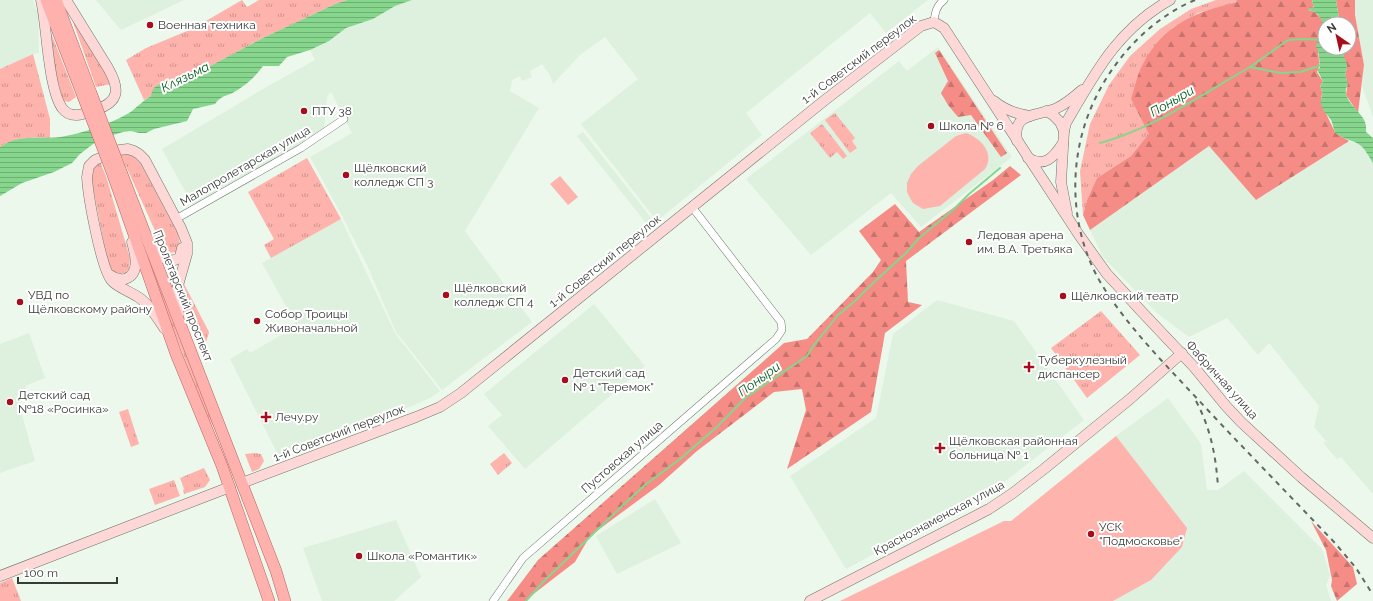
<svg xmlns="http://www.w3.org/2000/svg" width="1373" height="601" font-family="Raleway,sans-serif">
	<style>
		.built { fill: #def0de }
		.grass { fill: url(#grass-tufts) }
		.forest { fill: url(#forest-firs) }
		.pitch { fill: #feb3ac }
		.water { fill: url(#water-rules) }
		.lines { fill: none; stroke-linecap: round; stroke-linejoin: round }
		.stream { stroke: #86d68d; stroke-width: 2 }
		.street-casing { stroke: #6b766c; stroke-width: 8 }
		.secondary-casing { stroke: #6b766c; stroke-width: 11 }
		.primary-casing { stroke: #b86660; stroke-width: 12 }
		.street { stroke: #fff; stroke-width: 7 }
		.secondary { stroke: #fed8d6; stroke-width: 10 }
		.primary { stroke: #feb1ad; stroke-width: 11 }
		.rail { stroke: #626862; stroke-width: 2; stroke-dasharray: 5 5; stroke-linecap: butt }
		.primary-bridge-casing { stroke: #b86660; stroke-width: 12; stroke-linecap: butt }
		.primary-bridge { stroke: #feb1ad; stroke-width: 11 }
		.poi-dot { fill: #a60e1d; stroke: #fff; stroke-width: 1.5 }
		.labels { text-anchor: middle; dominant-baseline: central; stroke-width: 4; stroke-linejoin: round; paint-order: stroke }
		.poi-label { font-size: 12px; fill: #373b37; stroke: #fff; text-anchor: start }
		.street-label { font-size: 12px; fill: #373b37; stroke: #fff }
		.water-label { font-size: 13px; font-style: italic; fill: #005c1a; stroke: #fff }
	</style>
	<defs>
		<pattern id="grass-tufts" width="24" height="20" patternUnits="userSpaceOnUse"><rect width="24" height="20" fill="#feb3ac"/><path d="M3 7l-1-3M5 7V3M7 7l1-3M15 17l-1-3M17 17v-4M19 17l1-3" fill="none" stroke="#ce938d"/></pattern>
		<pattern id="forest-firs" width="22" height="20" patternUnits="userSpaceOnUse"><rect width="22" height="20" fill="#f58c85"/><path d="M5 1l3.5 6h-7zM16 11l3.5 6h-7z" fill="#c7746e"/></pattern>
		<pattern id="water-rules" width="6" height="5" patternUnits="userSpaceOnUse"><rect width="6" height="5" fill="#86d68d"/><path d="M0 2.5h6" fill="none" stroke="#6eaf74"/></pattern>
	</defs>
	<rect width="100%" height="100%" fill="#ecf8ec"/>
	<g class="built">
		<polygon points="0,0 33,0 38,14 39,53 33,54 0,69"/>
		<polygon points="96,0 184,0 121,30"/>
		<polygon points="412,0 928,0 886,33 870,13 746,113 762,135 657,221 581,124 638,79 605,37 580,55 553,84 550,75 542,64 530,71 532,77 522,81 520,76 512,80 510,91 539,108 465,231 532,322 442,390 396,332 367,265 340,212 310,157 352,133 331,92 327,97 324,130 193,206 162,149 268,86 315,60 310,50 329,41 346,28 373,19 395,6"/>
		<polygon points="1355,0 1373,0 1373,117 1362,86 1364,65 1355,15"/>
		<polygon points="938,47 1012,157 921,227 891,193 811,255 746,179 899,61 907,71"/>
		<polygon points="583,132 652,219 646,223 577,136"/>
		<polygon points="1349,141 1359,144 1366,151 1373,163 1373,494 1341,457 1337,459 1323,443 1326,441 1314,427 1319,406 1269,343 1258,355 1227,318 1189,337 1157,313 1103,257 1090,230 1209,146 1256,200"/>
		<polygon points="341,219 395,333 440,391 432,397 412,406 285,456 277,453 230,359 247,349 250,353 297,326 262,263"/>
		<polygon points="937,300 1014,321 1084,420 995,489 846,569 790,476 876,418 893,334"/>
		<polygon points="594,304 645,366 525,469 488,426 502,415 484,394"/>
		<polygon points="29,333 45,378 27,385 22,396 20,408 35,461 0,473 0,344"/>
		<polygon points="1168,398 1201,444 1207,490 1218,490 1244,471 1322,549 1330,575 1326,585 1331,601 1113,601 1151,580 1139,467 1116,436"/>
		<polygon points="655,499 681,543 617,574 596,536"/>
		<polygon points="396,520 421,577 394,601 322,601 303,548"/>
	</g>
	<g class="grass">
		<path d="M242,0L247,7L259,0H347L335,4L265,37L210,66L197,71L180,83C171,83 174,90 159,84L156,86L151,96L144,100L126,60L146,48L192,29Z"/>
		<polygon points="1216,0 1236,0 1237,2 1198,13 1172,28 1131,99 1150,134 1131,156 1097,178 1087,200 1083,215 1080,171 1090,124 1109,85 1130,56 1160,29 1191,9"/>
		<polygon points="71,16 105,71 111,84 96,87"/>
		<polygon points="51,33 76,97 69,102 63,101 56,75"/>
		<path d="M33,54L50,119V138C34,137 13,137 0,147V69Z"/>
		<polygon points="835,113 855,138 852,141 857,148 850,153 825,120"/>
		<polygon points="822,124 847,156 843,159 837,152 830,158 810,133"/>
		<path d="M128,154L133,156L141,164L177,232C179,239 182,246 177,252L168,253L161,244L121,155Z"/>
		<polygon points="307,158 341,219 271,258 264,245 274,239 248,192"/>
		<path d="M100,162L106,176L130,258L129,269L125,273L119,274L111,271L107,260L92,182C91,174 93,167 100,162Z"/>
		<polygon points="150,263 215,429 209,419 202,403 148,264"/>
		<polygon points="182,280 209,332 205,346 191,330 181,303"/>
		<polygon points="1101,311 1140,355 1087,398 1051,348"/>
		<polygon points="128,409 139,444 131,447 119,412"/>
		<polygon points="255,453 261,454 264,461 259,469 252,472 245,454"/>
		<polygon points="504,453 512,463 498,475 490,464"/>
		<polygon points="204,468 210,480 205,487 184,494 183,490 184,489 180,478"/>
		<polygon points="174,480 180,496 155,505 149,489"/>
		<polygon points="12,578 21,601 0,601 0,583"/>
	</g>
	<g class="forest">
		<path d="M1236,0H1312L1314,9L1308,10C1314,11 1315,12 1319,16C1328,25 1318,38 1318,48C1318,56 1321,66 1317,72L1323,82L1320,86C1324,94 1321,94 1321,101C1321,103 1334,131 1336,133C1339,136 1345,138 1349,141L1256,200L1209,146L1090,230L1083,215L1087,200L1097,178L1131,156L1149,134L1131,99C1135,88 1137,74 1143,64C1164,24 1195,12 1237,2Z"/>
		<path d="M1336,0H1355V15L1364,65L1358,113L1346,95C1347,87 1349,83 1345,76L1347,66L1344,59V52L1347,48H1349V24H1340Z"/>
		<polygon points="939,50 1007,153 1001,157 971,115 958,117 948,105 941,93 948,81 935,53"/>
		<polygon points="1010,166 1021,175 906,261 908,302 922,305 885,333 871,412 787,469 806,410 802,389 774,392 697,451 659,485 590,536 575,562 527,599 527,601 507,601 538,560 784,343 807,339 873,272 881,260 859,231 895,204 919,232 993,180"/>
		<polygon points="1311,521 1353,567 1357,584 1337,601 1331,586 1332,580 1326,550"/>
	</g>
	<g class="pitch">
		<path d="M966,133C981,138 995,154 985,169L940,206L923,209L913,203L910,198L907,192V183L911,174L918,166L956,136Z"/>
		<polygon points="560,176 578,197 568,205 550,184"/>
		<polygon points="1116,436 1187,528 1182,547 1151,580 1113,601 840,601 1004,521 1011,521"/>
	</g>
	<g class="water">
		<path d="M347,0H412L395,6L373,19L346,28L329,41L310,50L287,57L279,66H263C256,76 247,84 236,91C228,96 221,95 215,104L193,109L187,121L154,129L146,133H139L131,131L123,132L113,135L93,144L80,154L72,163L54,172L22,183L0,196V147C20,132 43,141 66,136C83,133 118,121 132,111C138,106 144,100 151,96C152,90 154,87 159,84C174,90 171,82 181,83L197,71L210,66L265,37L335,4Z"/>
		<path d="M1312,0H1336L1340,24H1325V48H1347C1340,57 1347,58 1347,66C1347,69 1345,74 1345,76C1351,85 1343,89 1347,97C1351,107 1365,115 1366,126C1366,128 1366,130 1366,132L1373,138V163C1369,157 1366,150 1360,145C1353,140 1341,139 1335,132C1333,128 1333,124 1331,120C1328,115 1322,111 1321,104C1320,96 1325,95 1320,86L1323,82L1317,69L1320,68C1319,62 1320,52 1316,47L1317,42L1319,40V34C1327,25 1320,11 1308,10L1310,7L1314,9Z"/>
	</g>
	<g class="lines">
		<g class="stream">
			<polyline points="1250,67 1288,40 1302,39 1325,40"/>
			<path d="M1100,143C1154,128 1201,95 1250,67L1280,73L1300,72L1322,65"/>
			<polyline points="526,601 543,582 621,507 645,485 680,459 718,426 745,398 807,356 814,345 838,315 856,300 872,284 907,252 919,238 953,210 969,194 1000,168"/>
		</g>
		<defs>
			<g id="street">
				<path d="M934,22C935,13 936,6 944,0"/>
				<polyline points="176,219 301,148 344,119"/>
				<polyline points="493,601 523,558 776,339 782,330 781,322 692,207"/>
			</g>
			<g id="secondary">
				<path d="M41,0C47,26 48,88 62,108C71,120 84,114 95,110C120,102 120,89 108,68L66,0"/>
				<path d="M994,101C1005,110 1016,114 1030,116"/>
				<polyline points="1046,111 1053,115 1060,122 1064,131 1061,182 1067,213"/>
				<path d="M1064,131L1066,123C1095,73 1118,29 1170,0"/>
				<path d="M1017,141C1012,111 1037,117 1057,108C1066,104 1074,97 1082,90"/>
				<path d="M1028,158C1045,168 1054,157 1063,143"/>
				<path d="M152,240C157,251 166,268 180,257L182,248"/>
				<path d="M110,275C114,278 120,280 125,279C141,274 135,253 132,242"/>
				<path d="M164,328C157,317 151,307 141,299C132,292 120,289 112,281C101,269 88,196 87,177L89,166L95,160L119,150L128,149L134,151L139,154L145,160L181,228L187,243V254L177,289V306L179,314"/>
				<polyline points="242,483 416,417 440,407 461,393 825,100 921,26 934,22 944,28 1079,235 1107,274 1143,313 1194,367 1226,406 1241,422 1301,477 1373,538"/>
				<polyline points="0,576 230,487"/>
				<polyline points="810,601 989,509 1013,493 1044,469 1130,399 1182,353"/>
			</g>
			<g id="primary">
				<polyline points="46,0 83,96"/>
				<polyline points="56,0 91,93"/>
				<polyline points="120,169 241,481 276,571 285,601"/>
				<polyline points="112,172 176,354 222,466 269,601"/>
			</g>
		</defs>
		<use href="#street" class="street-casing"/>
		<use href="#secondary" class="secondary-casing"/>
		<use href="#primary" class="primary-casing"/>
		<use href="#street" class="street"/>
		<use href="#secondary" class="secondary"/>
		<use href="#primary" class="primary"/>
		<g class="rail">
			<path d="M1195,0C1152,18 1116,56 1096,97C1067,155 1068,229 1102,285C1130,330 1168,367 1204,406C1247,452 1291,497 1335,543L1356,568L1373,595"/>
			<path d="M1196,401C1211,429 1216,457 1218,487"/>
		</g>
		<defs>
			<g id="primary-bridge">
				<polyline points="91,93 120,169"/>
				<polyline points="83,96 112,172"/>
			</g>
		</defs>
		<use href="#primary-bridge" class="primary-bridge-casing"/>
		<use href="#primary-bridge" class="primary-bridge"/>
	</g>
	<g class="poi-dot">
		<circle cx="150" cy="25" r="4"/>
		<circle cx="304" cy="111" r="4"/>
		<circle cx="931" cy="126" r="4"/>
		<circle cx="346" cy="175" r="4"/>
		<circle cx="969" cy="242" r="4"/>
		<circle cx="446" cy="295" r="4"/>
		<circle cx="1063" cy="296" r="4"/>
		<circle cx="20" cy="302" r="4"/>
		<circle cx="257" cy="321" r="4"/>
		<path d="M1027 361h4v4h4v4h-4v4h-4v-4h-4v-4h4z"/>
		<circle cx="565" cy="380" r="4"/>
		<circle cx="10" cy="402" r="4"/>
		<path d="M264 411h4v4h4v4h-4v4h-4v-4h-4v-4h4z"/>
		<path d="M938 442h4v4h4v4h-4v4h-4v-4h-4v-4h4z"/>
		<circle cx="1091" cy="534" r="4"/>
		<circle cx="359" cy="556" r="4"/>
	</g>
	<g class="labels">
		<g class="poi-label">
			<text x="158" y="25">Военная техника</text>
			<text x="312" y="111">ПТУ 38</text>
			<text x="939" y="126">Школа № 6</text>
			<text x="354" y="168">Щёлковский<tspan x="354" dy="14">колледж СП 3</tspan></text>
			<text x="977" y="235">Ледовая арена<tspan x="977" dy="14">им. В.А. Третьяка</tspan></text>
			<text x="454" y="288">Щёлковский<tspan x="454" dy="14">колледж СП 4</tspan></text>
			<text x="28" y="295">УВД по<tspan x="28" dy="14">Щёлковскому району</tspan></text>
			<text x="1071" y="296">Щёлковский театр</text>
			<text x="265" y="314">Собор Троицы<tspan x="265" dy="14">Живоначальной</tspan></text>
			<text x="1038" y="360">Туберкулезный<tspan x="1038" dy="14">диспансер</tspan></text>
			<text x="573" y="373">Детский сад<tspan x="573" dy="14">№ 1 "Теремок"</tspan></text>
			<text x="18" y="395">Детский сад<tspan x="18" dy="14">№18 «Росинка»</tspan></text>
			<text x="275" y="417">Лечу.ру</text>
			<text x="949" y="441">Щёлковская районная<tspan x="949" dy="14">больница № 1</tspan></text>
			<text x="1099" y="527">УСК<tspan x="1099" dy="14">"Подмосковье"</tspan></text>
			<text x="367" y="556">Школа «Романтик»</text>
		</g>
		<g class="street-label">
			<text transform="translate(859 59) rotate(-37)">1-й Советский переулок</text>
			<text transform="translate(245 166) rotate(-30)">Малопролетарская улица</text>
			<text transform="translate(605 261) rotate(-39)">1-й Советский переулок</text>
			<text transform="translate(183 296) rotate(68)">Пролетарский проспект</text>
			<text transform="translate(1222 380) rotate(48)">Фабричная улица</text>
			<text transform="translate(339 433) rotate(-21)">1-й Советский переулок</text>
			<text transform="translate(622 457) rotate(-41)">Пустовская улица</text>
			<text transform="translate(939 518) rotate(-28)">Краснознаменская улица</text>
		</g>
		<g class="water-label">
			<text transform="translate(185 77) rotate(-26)">Клязьма</text>
			<text transform="translate(1172 101) rotate(-30)">Поныри</text>
			<text transform="translate(759 379) rotate(-36)">Поныри</text>
		</g>
	</g>
	<g transform="translate(1337 36) rotate(326)"><circle r="19" fill="#ffffff" stroke="#afb1af"/>
	<path d="M0-3L7 15L0 10L-7 15Z" fill="#a60e1d"/>
	<text y="-6" font-size="11" font-weight="bold" text-anchor="middle" fill="#373b37">N</text>
	</g>
	<path d="M18 577v6h99v-6" fill="none" stroke="#373b37" stroke-width="2"/>
	<text x="24" y="577" font-size="12" fill="#373b37" stroke="#ffffff" stroke-width="3" paint-order="stroke">100 m</text>
</svg>
